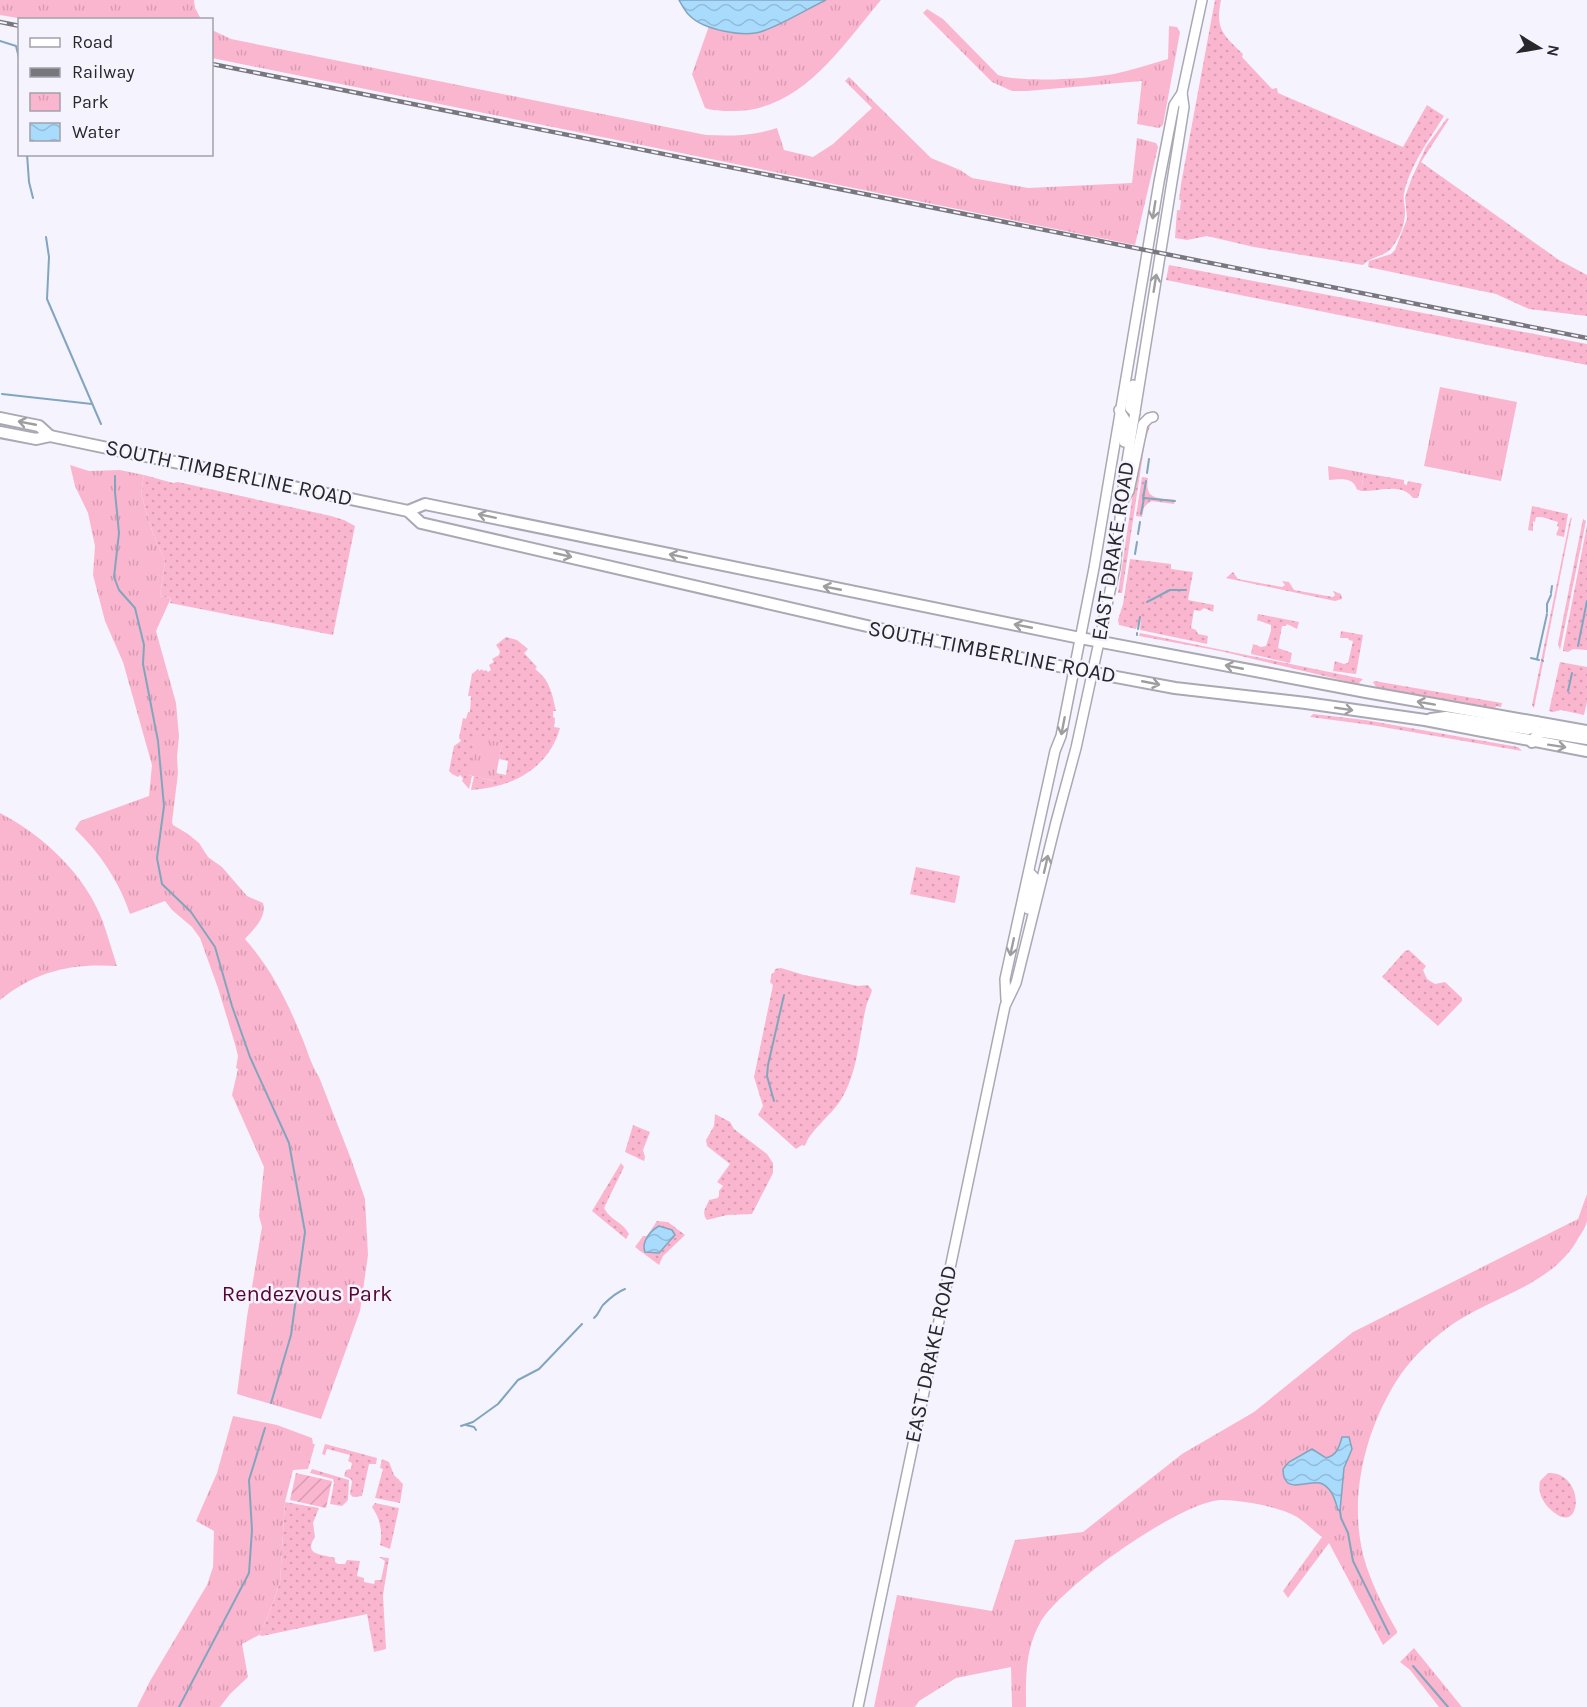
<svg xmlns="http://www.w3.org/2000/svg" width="1587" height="1707" font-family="Karla,sans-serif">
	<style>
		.grass { fill: url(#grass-dots) }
		.park { fill: url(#park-tufts) }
		.garden { fill: url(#garden-furrows) }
		.water { fill: url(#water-waves); stroke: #82a5be; stroke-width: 1.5 }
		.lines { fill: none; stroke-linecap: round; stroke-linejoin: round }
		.stream { stroke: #82a5be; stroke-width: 2 }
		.secondary-casing { stroke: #aaa8b2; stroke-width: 12 }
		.primary-casing { stroke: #aaa8b2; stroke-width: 14 }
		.secondary { stroke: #fff; stroke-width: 9 }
		.primary { stroke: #fff; stroke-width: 10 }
		.rail-casing { stroke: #79777e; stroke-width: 4.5 }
		.rail { stroke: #f5f3fe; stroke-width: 2; stroke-dasharray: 7; stroke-linecap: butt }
		.oneway { stroke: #9e9ea0 }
		.labels { text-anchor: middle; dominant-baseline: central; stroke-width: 5; stroke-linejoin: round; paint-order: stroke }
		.street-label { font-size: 22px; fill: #28272b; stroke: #f5f3fe }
		.park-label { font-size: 22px; fill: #570531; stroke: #f5f3fe }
	</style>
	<defs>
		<pattern id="grass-dots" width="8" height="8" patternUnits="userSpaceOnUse" patternTransform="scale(1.5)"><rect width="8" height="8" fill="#fbb6cf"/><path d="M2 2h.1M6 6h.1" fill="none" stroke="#d79cb2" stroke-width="1.8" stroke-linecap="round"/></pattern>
		<pattern id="park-tufts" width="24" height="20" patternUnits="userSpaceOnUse" patternTransform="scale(1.5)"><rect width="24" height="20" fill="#fbb6cf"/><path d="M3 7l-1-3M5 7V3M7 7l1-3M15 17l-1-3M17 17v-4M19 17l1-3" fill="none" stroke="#d79cb2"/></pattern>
		<pattern id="garden-furrows" width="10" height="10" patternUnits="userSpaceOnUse" patternTransform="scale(1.5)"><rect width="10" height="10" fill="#fbb6cf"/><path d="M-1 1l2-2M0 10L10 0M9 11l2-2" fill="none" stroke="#d79cb2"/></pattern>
		<pattern id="water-waves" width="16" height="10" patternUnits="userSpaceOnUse" patternTransform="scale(1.5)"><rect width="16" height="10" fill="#a9dbfd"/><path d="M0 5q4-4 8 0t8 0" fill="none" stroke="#91bcd9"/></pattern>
	</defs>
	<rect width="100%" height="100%" fill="#f5f3fe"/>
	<g class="grass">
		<path d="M1215,0H1221C1215,29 1223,35 1243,54L1242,57L1272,89L1277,88L1278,93L1403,147L1427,105L1444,116C1429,140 1410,165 1404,194C1403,200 1405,206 1405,212C1405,224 1400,237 1393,246C1386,257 1371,256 1363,265L1254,247L1207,236L1187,240L1175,238L1177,210H1180L1181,200H1179L1181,184Z"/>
		<polygon points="1447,118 1449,119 1421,162 1559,260 1587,275 1587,316 1529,309 1496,294 1368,267 1369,261 1391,254 1395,250 1407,219 1405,197 1411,180 1426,147"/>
		<polygon points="1169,265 1587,344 1587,365 1166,280"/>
		<polygon points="1150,426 1145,441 1122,593 1118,593 1140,446 1145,441 1142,440 1147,427"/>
		<path d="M1364,473L1404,480V484L1407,485L1408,481L1422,484L1418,498H1413C1401,482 1378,492 1361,491Z"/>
		<polygon points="144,475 173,483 178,482 331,516 344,520 355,526 333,635 170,603 171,598 160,596 165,561 153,534 141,494"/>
		<path d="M1142,477L1148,478C1144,500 1158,498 1175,500L1174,504L1151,501L1144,507L1142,517L1136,516Z"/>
		<polygon points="1532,506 1568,514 1564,537 1556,535 1559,527 1557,526 1558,522 1542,517 1536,517 1535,522 1533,521 1533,531 1528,530"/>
		<polygon points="1572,517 1534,708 1532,705 1570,519"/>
		<polygon points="1583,519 1586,521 1560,650 1558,644"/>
		<polygon points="1587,525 1587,650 1573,649 1568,652 1563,651 1563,649"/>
		<polygon points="1130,559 1171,564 1171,569 1193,572 1188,600 1214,605 1213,612 1204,608 1200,611 1194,610 1191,628 1196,630 1198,634 1208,636 1207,644 1140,630 1141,617 1136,629 1119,625 1118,620 1123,604"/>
		<polygon points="1233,572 1238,579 1282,587 1285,585 1282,581 1289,582 1294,590 1333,597 1335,595 1333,591 1341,594 1342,599 1335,601 1226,578"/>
		<polygon points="1258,614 1299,622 1297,629 1287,624 1286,626 1282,626 1278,648 1292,653 1290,663 1251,654 1253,644 1261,647 1266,646 1271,631 1271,625 1257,620"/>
		<polygon points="1341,631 1363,635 1356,674 1333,671 1335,661 1344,664 1348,663 1353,641 1349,640 1348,638 1340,638"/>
		<polygon points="1140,633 1363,679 1358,684 1220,651 1139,636"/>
		<path d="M506,637L517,640L528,649L524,653L537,667L535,669C549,679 552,692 556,711H553V717L555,718L554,727L560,728C549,768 512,788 471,790L474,776L494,781L496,773L506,775L508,761L499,759L502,743L469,775L472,776L469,789L462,781L463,778L460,775L458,777L452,774L449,771L454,746L461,741L459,738L463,718L466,719L468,712H470L471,696H468L472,674L478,669L479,671L482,669L483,671L486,670L488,672L491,670L489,665L494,662L492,659L499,655L500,651L496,645Z"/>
		<polygon points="1560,662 1587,667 1587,702 1584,715 1561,710 1553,712 1549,711"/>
		<polygon points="1375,681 1386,683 1502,703 1501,707 1496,706 1495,709 1382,689 1376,687 1373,682"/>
		<polygon points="1313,714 1365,720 1518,747 1522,751 1371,725 1310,717"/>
		<polygon points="916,867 960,876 955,903 910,894"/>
		<polygon points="1409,950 1426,966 1423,970 1427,979 1435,984 1445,982 1462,998 1462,1001 1438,1026 1382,977 1405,951"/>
		<path d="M781,968L804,975L858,986L868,985L872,990C871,996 867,1001 866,1007C859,1037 858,1071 842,1098C833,1114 809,1131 805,1146L802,1145L796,1149L758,1115L763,1106L754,1077L773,985L770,982L772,973H774L775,969Z"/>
		<path d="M715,1114L730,1122L734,1129L767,1154L773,1163V1173L752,1214L727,1215L707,1220C701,1212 706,1208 709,1200L718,1198L719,1196V1191L723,1186L717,1182L730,1164L707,1146L706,1140L714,1126Z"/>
		<polygon points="633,1125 650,1132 643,1150 645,1157 644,1161 625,1152"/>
		<path d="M621,1163L624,1167L623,1169L604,1208C609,1219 624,1223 629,1234L626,1239L592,1211Z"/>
		<polygon points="657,1221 668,1222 685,1235 663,1256 659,1265 635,1247 643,1236 647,1236"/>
		<polygon points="325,1444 377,1458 376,1464 369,1464 362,1496 353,1497 350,1494 352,1482 351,1479 344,1476 346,1470 351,1469 352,1463 348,1461 350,1455 327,1449 325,1455 322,1454"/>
		<polygon points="382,1459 389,1462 394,1475 403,1484 400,1503 375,1498 383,1469 380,1468"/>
		<polygon points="312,1469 349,1480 348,1500 342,1506 330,1504 334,1483 333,1479 310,1473"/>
		<path d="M1548,1473C1587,1471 1583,1544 1548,1507C1541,1499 1538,1491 1540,1481Z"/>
		<path d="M285,1502L319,1508L313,1523L315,1537C302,1556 324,1554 335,1558V1562L338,1564H345L347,1560L360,1561L357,1576L364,1578V1582L374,1584L375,1580H381L385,1561L379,1557L389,1558L383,1595L386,1649L374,1652L367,1614L262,1636L259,1635L269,1614L280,1582Z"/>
		<path d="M375,1503L399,1508L390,1549L380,1545C383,1532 380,1518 372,1507Z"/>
	</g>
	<g class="park">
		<polygon points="0,0 194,0 195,8 201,19 24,19 0,15"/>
		<path d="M826,0H881C841,47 801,112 732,111C722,111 714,111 705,108L692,74L709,26C755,46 786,20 826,0Z"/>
		<path d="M927,9L943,19L998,75C1022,83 1088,79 1114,74C1132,70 1150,64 1168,59L1169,26L1177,27L1180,32L1163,125L1159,128L1137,124L1142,81L1027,91H1012L992,82L923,13Z"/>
		<path d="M212,30L231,39L706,135C731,136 753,136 777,128L784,150L813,157L833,144L872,108L845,81L849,77L931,158L960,170L972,178L1028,188L1132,183L1137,138L1156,143L1158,147L1135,245L212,58Z"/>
		<polygon points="1440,387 1517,402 1501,481 1424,466"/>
		<path d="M70,465L89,471L120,470L144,475L141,494L153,534L165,561L160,596L171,598L156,631L176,703L179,736L177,757L178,773L172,822L173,825L188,834L199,843L208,857L222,867L247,896L263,903C267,917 254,929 245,939C269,966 287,1000 300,1033C307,1048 310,1063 319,1077L351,1159L365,1199L368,1255L360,1311L321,1419L237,1394L247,1317L262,1227L259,1216L264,1167L232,1095L238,1069L236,1068L238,1056L235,1044L218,988L200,938L192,927L172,910L165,901L130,914C119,881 100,853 75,829L80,821L149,796L152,765L123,662L105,621L93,575L95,546L88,513L75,486Z"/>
		<path d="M1328,466L1364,473L1361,491C1352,487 1360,492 1354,484C1348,477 1337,480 1329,480Z"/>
		<polygon points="476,737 502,743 495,781 468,775"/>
		<path d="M0,813C44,836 85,874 103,922C108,936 112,951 117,966C71,963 36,971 0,1000Z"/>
		<path d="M1587,1194C1587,1202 1587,1213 1587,1221C1586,1226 1582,1233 1579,1237C1552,1288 1488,1296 1446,1329C1430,1341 1413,1357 1401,1374C1365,1427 1346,1502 1366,1565C1374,1589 1385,1610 1397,1631V1633L1383,1645L1329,1543L1288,1598L1283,1591L1322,1537C1314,1531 1306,1523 1297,1517C1281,1507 1241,1500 1222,1500C1182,1500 1060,1587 1040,1623C1025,1650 1026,1677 1026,1707H1012L1011,1667L956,1678L919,1701L915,1707H874L897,1595L992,1611L1015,1540L1083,1532L1182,1454L1254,1412L1353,1332L1578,1219Z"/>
		<polygon points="233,1416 277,1425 312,1438 313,1444 315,1444 308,1469 293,1470 285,1502 280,1582 269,1614 259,1635 242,1644 248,1677 230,1694 220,1707 137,1707 150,1681 207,1585 213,1567 214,1531 196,1521 217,1473"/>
		<polygon points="1414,1648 1462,1707 1439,1707 1410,1670 1400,1662"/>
	</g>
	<polygon class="garden" points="296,1473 332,1481 326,1508 290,1500"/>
	<g class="water">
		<path d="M679,0H826C805,10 785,23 763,31C745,38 703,30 689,15C685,11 682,5 679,0Z"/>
		<path d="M659,1226L672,1230L675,1235L659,1253L645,1252C641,1242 650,1231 659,1226Z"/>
		<path d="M1342,1437H1349L1352,1449L1344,1468L1340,1511L1338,1510C1335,1500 1332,1487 1320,1483C1307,1480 1283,1496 1283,1469L1289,1462L1312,1449L1326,1458C1337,1455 1339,1448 1342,1437Z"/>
	</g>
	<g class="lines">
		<g class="stream">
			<polyline points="0,41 16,46 20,62"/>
			<polyline points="27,154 29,182 33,198"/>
			<polyline points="46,237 49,257 47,299 101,424"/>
			<polyline points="2,394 92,404"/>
			<polyline points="1147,473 1149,459"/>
			<polyline points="115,476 115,492 119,533 114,577 119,590 135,608 144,645 143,664 158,741 164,806 157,858 162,884 191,912 215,947 232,1006 250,1057 289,1143 305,1232 291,1335 271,1403"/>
			<polyline points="1143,499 1146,481"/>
			<polyline points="1141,514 1144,498 1175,501"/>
			<polyline points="1138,534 1140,522"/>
			<polyline points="1135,554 1137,542"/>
			<polyline points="1551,593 1552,586"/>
			<polyline points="1147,602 1170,590 1186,590"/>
			<polyline points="1547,612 1547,604 1551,595"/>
			<polyline points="1138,629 1140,617"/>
			<polyline points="1137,635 1137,633"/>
			<polyline points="1578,646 1587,601"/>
			<polyline points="1531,658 1539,660"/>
			<polyline points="1537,659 1547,614"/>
			<polyline points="1542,660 1543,661"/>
			<polyline points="1568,691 1572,673"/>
			<polyline points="774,1101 767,1076 768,1065 784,995"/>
			<path d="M594,1318C599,1314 599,1310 603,1305C609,1299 617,1292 625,1289"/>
			<polyline points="466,1425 474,1427 476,1430"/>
			<polyline points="461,1426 473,1422 498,1404 518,1380 539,1369 582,1324"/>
			<polyline points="1340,1511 1341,1518 1348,1533 1353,1561 1389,1634"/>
			<polyline points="1413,1666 1448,1707"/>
			<polyline points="179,1707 249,1573 252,1530 249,1480 265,1428"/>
		</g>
		<defs>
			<g id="secondary">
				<polyline points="1133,385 1130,408 1135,413"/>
				<polyline points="1119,410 1126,421 1124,442"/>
				<polyline points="1123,501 1129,491 1143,424 1149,418 1153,417"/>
				<polyline points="1028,909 1035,878 1029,872"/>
				<polyline points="1006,1000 1005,979 1055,751 1061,736 1094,568 1159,182 1174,105 1182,93"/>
				<polyline points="858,1707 1005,1006 1016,983 1056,822 1076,748 1115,568 1124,480 1184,107 1182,93 1202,0"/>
			</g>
			<g id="primary">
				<polyline points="0,418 39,426 50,436"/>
				<polyline points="0,432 36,439 50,436 408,511 421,523 880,629 1068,668 1175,688 1306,703 1425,720 1587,751"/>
				<polyline points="408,511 425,504 1075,637 1366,692 1587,731"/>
				<polyline points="1431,719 1446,717 1528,729 1534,727 1536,722"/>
				<polyline points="1532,742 1538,733 1543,732 1587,739"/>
			</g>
		</defs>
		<use href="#secondary" class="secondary-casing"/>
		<use href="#primary" class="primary-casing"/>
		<use href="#secondary" class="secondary"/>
		<use href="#primary" class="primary"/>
		<defs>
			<g id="rail">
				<polyline points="0,22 20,26"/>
				<polyline points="212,64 1587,338"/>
			</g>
		</defs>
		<use href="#rail" class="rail-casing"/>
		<use href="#rail" class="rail"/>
	</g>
	<defs><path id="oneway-shaft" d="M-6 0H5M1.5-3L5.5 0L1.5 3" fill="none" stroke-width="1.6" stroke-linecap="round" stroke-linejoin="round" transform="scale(1.5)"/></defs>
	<g class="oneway">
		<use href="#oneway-shaft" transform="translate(1154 210) rotate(99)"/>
		<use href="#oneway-shaft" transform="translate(1155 283) rotate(-81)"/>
		<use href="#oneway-shaft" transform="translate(27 423) rotate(-169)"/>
		<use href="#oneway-shaft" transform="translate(487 516) rotate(-168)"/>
		<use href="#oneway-shaft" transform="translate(563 555) rotate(13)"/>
		<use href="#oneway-shaft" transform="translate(678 556) rotate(-168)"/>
		<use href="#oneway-shaft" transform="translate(832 588) rotate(-169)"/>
		<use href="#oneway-shaft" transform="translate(1023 626) rotate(-169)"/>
		<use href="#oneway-shaft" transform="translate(1234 667) rotate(-169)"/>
		<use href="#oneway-shaft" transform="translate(1151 683) rotate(11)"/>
		<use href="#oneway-shaft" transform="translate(1426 703) rotate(-170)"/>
		<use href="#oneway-shaft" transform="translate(1344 709) rotate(9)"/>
		<use href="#oneway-shaft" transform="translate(1063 726) rotate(101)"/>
		<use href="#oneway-shaft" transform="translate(1557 746) rotate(9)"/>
		<use href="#oneway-shaft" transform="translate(1046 864) rotate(-77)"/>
		<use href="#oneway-shaft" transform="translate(1012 947) rotate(102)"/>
	</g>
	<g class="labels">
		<g class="street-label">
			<text transform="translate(229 473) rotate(12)">SOUTH TIMBERLINE ROAD</text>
			<text transform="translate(1113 551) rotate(-81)">EAST DRAKE ROAD</text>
			<text transform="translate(992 652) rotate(11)">SOUTH TIMBERLINE ROAD</text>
			<text transform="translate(931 1354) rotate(-78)">EAST DRAKE ROAD</text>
		</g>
		<g class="park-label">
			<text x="307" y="1294">Rendezvous Park</text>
		</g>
	</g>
	<rect x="18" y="18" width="195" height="138" fill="#f5f3fe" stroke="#a3a1aa" stroke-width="1.5"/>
	<rect x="30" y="38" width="30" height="9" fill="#ffffff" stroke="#a3a1aa" stroke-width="1.5"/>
	<text x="72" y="48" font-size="18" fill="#28272b">Road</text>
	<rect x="30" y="68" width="30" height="9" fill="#79777e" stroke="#a3a1aa" stroke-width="1.5"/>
	<text x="72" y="78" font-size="18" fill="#28272b">Railway</text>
	<rect x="30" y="93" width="30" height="18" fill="url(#park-tufts)" stroke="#a3a1aa" stroke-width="1.5"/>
	<text x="72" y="108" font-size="18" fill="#28272b">Park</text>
	<rect x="30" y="123" width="30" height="18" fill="url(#water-waves)" stroke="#a3a1aa" stroke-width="1.5"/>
	<text x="72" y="138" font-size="18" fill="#28272b">Water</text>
	<g transform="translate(1539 48) rotate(101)" stroke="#f5f3fe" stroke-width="4.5" paint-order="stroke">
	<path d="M0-4.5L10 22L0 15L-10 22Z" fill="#28272b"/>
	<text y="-9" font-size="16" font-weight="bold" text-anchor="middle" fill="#28272b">N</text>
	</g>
</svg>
